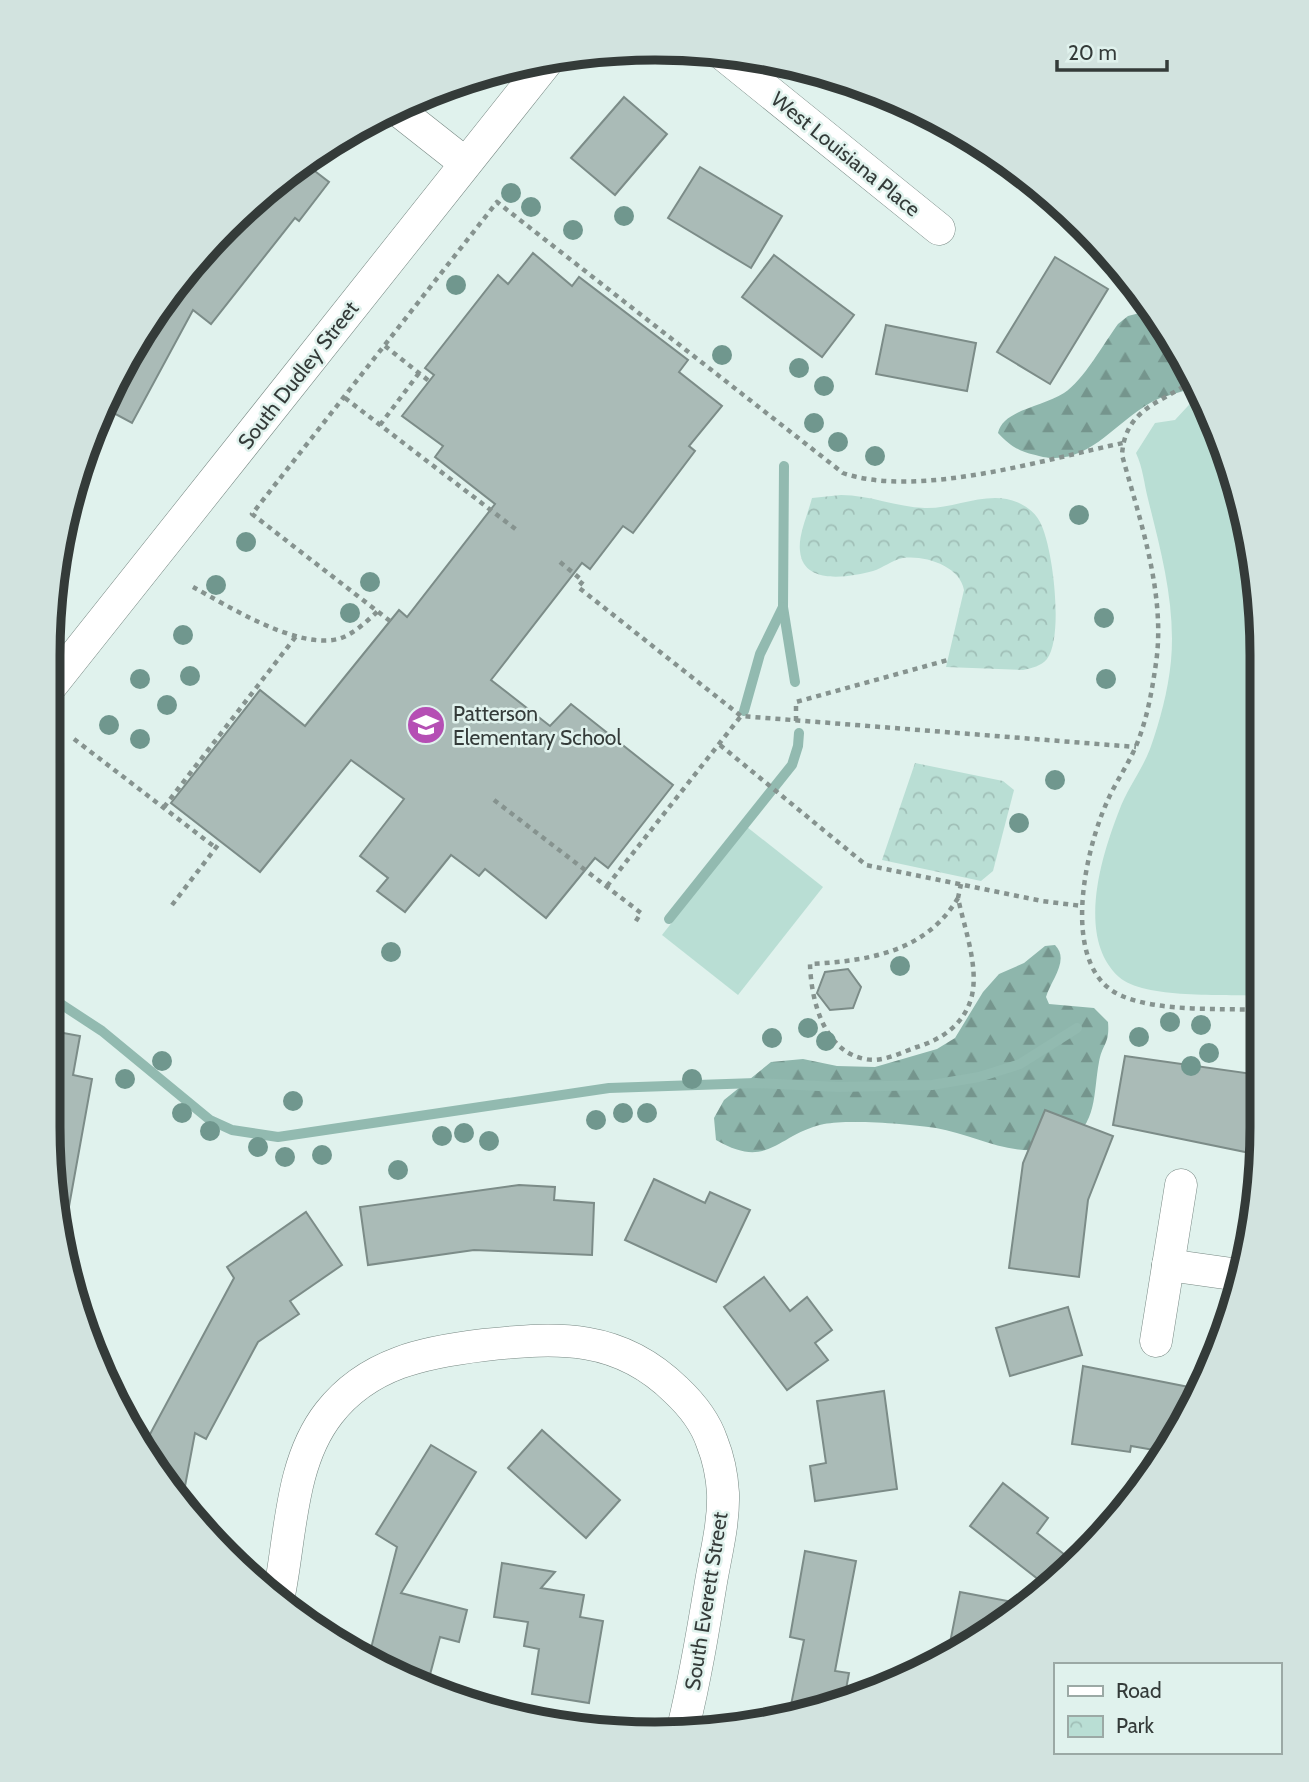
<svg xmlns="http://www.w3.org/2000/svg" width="1309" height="1782" font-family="Cabin,sans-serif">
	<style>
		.forest { fill: url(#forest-firs) }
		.park { fill: url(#park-crowns) }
		.pitch { fill: #b9ded4 }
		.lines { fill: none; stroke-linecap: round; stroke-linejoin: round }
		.stream { stroke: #92bab0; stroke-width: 10 }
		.building { fill: #aabbb7; stroke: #7c8c88; stroke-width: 2 }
		.minor-casing { stroke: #778883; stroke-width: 33 }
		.path { stroke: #86938f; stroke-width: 4.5; stroke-dasharray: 5 5; stroke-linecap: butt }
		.minor { stroke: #fff; stroke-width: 32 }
		.tree { fill: #70978e }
		.labels { text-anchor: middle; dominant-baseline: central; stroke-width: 5; stroke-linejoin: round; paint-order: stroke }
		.street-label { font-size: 21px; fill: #343b39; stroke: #e0f2ed }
		.poi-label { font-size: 21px; fill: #343b39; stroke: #e0f2ed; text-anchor: start }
		.rim { fill: none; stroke: #343b39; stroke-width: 9 }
	</style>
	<defs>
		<pattern id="forest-firs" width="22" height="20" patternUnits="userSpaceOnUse" patternTransform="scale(1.75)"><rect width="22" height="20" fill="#8eb6ac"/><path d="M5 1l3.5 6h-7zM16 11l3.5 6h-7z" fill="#75958d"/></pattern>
		<pattern id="park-crowns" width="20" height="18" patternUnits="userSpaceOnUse" patternTransform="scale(1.75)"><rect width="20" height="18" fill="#b9ded4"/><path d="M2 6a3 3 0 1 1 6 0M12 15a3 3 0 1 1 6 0" fill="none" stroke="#a0bfb7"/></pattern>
	</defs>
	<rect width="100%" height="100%" fill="#e0f2ed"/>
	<g class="forest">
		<path d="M1151,310L1195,386C1180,394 1163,395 1150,403C1113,424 1086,468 1039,456C1020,452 1011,447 998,433C1003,410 1042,407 1064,393C1083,381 1104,343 1118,324L1128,316Z"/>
		<path d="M1055,945C1070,960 1051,980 1046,997L1049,1004L1094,1008L1108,1022C1110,1044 1102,1044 1099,1062C1093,1093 1098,1125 1066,1142C1022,1164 980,1136 936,1128C911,1124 849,1119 824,1124C777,1134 769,1171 716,1140L714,1118L724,1100L771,1062L803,1059L837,1066L875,1067L937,1049L955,1038L983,992L999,974L1024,963L1045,946Z"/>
	</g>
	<g class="park">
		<path d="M841,495C870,495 896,507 925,508C956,509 991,488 1021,504C1029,508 1036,514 1040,522C1053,546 1064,637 1047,659C1041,666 1032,668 1023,670L946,667L964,590C960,566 925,555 903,558C892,560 883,568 873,571C850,577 803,586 800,551C798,535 808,514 812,498Z"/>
		<polygon points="915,763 1003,781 1014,790 993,871 981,881 882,860"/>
	</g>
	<g class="pitch">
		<path d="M1199,394L1215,422L1256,575L1259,996C1226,994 1143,999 1119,977C1076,938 1101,857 1119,811C1127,789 1142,770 1150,749C1160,721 1168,691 1171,661C1176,606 1161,551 1148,499C1144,483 1143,468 1136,453L1155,423L1175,420Z"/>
		<polygon points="747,827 823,887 738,995 662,935"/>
	</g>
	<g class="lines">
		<g class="stream">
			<polyline points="784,466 783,607 795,682"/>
			<polyline points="744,711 760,654 783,607"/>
			<polyline points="669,919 792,765 798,746 799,733"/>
			<polyline points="47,995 102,1031 210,1120 232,1130 278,1137 609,1088 756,1083 839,1087 932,1085 979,1077 1020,1064 1077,1028"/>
		</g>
	</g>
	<g class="building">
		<polygon points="624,97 667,134 615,195 571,158"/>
		<polygon points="303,162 329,182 299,221 295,218 211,324 193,310 132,423 108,410 149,317 285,173"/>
		<polygon points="700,167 782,216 751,268 668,218"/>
		<polygon points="533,253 572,286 579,277 688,360 679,372 722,406 689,446 695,451 633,533 623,526 590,569 582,563 491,680 550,726 571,704 673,785 608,868 595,858 546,918 485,869 479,876 451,855 405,912 377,891 388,878 360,856 404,799 351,760 260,872 171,803 260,690 305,726 399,610 407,617 495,504 435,457 443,446 402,416 434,375 425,368 498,275 508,284"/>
		<polygon points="774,255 854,315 822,357 742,297"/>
		<polygon points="1055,257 1108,289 1050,384 997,352"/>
		<polygon points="886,325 976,343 967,391 876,374"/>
		<polygon points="848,969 861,987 853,1008 830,1010 817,993 825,972"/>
		<polygon points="47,1030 80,1036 73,1075 92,1079 66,1223 60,1223 47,1128"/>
		<polygon points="1125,1056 1260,1075 1260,1095 1250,1153 1113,1125"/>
		<polygon points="1045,1110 1113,1136 1088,1200 1079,1277 1009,1268 1023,1163"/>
		<polygon points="654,1179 705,1203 710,1192 750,1210 716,1282 625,1240"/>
		<polygon points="519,1185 555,1187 554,1200 594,1203 592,1255 474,1250 368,1265 360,1207"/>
		<polygon points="306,1212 342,1265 290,1301 299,1314 258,1342 206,1439 195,1433 182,1502 149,1465 142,1449 234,1278 227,1267"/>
		<polygon points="764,1277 790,1311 807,1297 832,1330 815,1343 828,1360 787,1390 724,1307"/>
		<polygon points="1068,1307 1082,1355 1010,1376 996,1328"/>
		<polygon points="1083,1366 1199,1389 1181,1431 1165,1452 1131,1446 1130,1452 1072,1444"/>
		<polygon points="884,1391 897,1489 815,1501 810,1466 826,1463 817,1401"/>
		<polygon points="542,1430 620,1500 586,1538 508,1468"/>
		<polygon points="431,1445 476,1472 401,1593 467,1610 459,1642 440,1637 427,1686 386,1672 368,1660 397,1547 376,1534"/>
		<polygon points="1003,1483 1048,1518 1037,1533 1074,1562 1048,1587 970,1526"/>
		<polygon points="805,1551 856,1561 835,1671 849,1673 844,1700 789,1715 804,1640 790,1637"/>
		<polygon points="502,1563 555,1572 541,1588 584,1595 580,1617 603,1621 589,1703 532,1694 539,1649 524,1646 528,1622 494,1617"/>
		<polygon points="960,1592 1028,1605 948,1653"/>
	</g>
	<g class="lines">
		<defs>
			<g id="minor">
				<polyline points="720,52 939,229"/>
				<polyline points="394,107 465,163"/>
				<polyline points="47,691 549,59"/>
				<polyline points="1168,1265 1239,1275"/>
				<polyline points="1156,1341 1181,1185"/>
				<path d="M278,1600C291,1539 289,1464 329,1413C368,1363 425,1352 484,1345C559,1337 619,1334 676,1390C692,1405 705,1421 712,1442C718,1457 722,1476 723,1493C724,1523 716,1553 711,1582C703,1631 695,1680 683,1728"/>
			</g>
		</defs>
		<use href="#minor" class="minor-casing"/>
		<g class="path">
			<polyline points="385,346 429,381"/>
			<path d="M1192,381C1159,404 1125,409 1122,455C1140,520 1166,595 1156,663C1152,691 1147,720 1136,746C1128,765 1115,783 1107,802C1085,850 1058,969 1122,996C1160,1012 1219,1008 1259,1010"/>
			<polyline points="345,398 518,531"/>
			<polyline points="380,425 419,373"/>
			<polyline points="560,562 583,581 578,587 741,716 1136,747"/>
			<path d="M193,587C230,607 296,649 338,639C353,635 367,621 378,611"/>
			<path d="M390,621L252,514L497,202L843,473C917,499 1046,459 1123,443"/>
			<polyline points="796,721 796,702 948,660"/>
			<polyline points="74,739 216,848"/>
			<polyline points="720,745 866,865 1042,901 1082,906"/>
			<polyline points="494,800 641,913 634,924"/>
			<polyline points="164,807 297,635"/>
			<polyline points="607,886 741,716"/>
			<path d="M958,898C926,952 868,961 810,964C811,999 823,1051 865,1059C882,1063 902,1052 917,1047C942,1039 963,1025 971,999C980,969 964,927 958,898L961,884"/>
			<polyline points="172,905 221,841"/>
		</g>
		<use href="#minor" class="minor"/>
	</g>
	<g class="tree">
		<circle cx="511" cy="193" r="10"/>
		<circle cx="531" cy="207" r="10"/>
		<circle cx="624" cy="216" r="10"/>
		<circle cx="573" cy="230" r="10"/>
		<circle cx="456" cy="285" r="10"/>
		<circle cx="722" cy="355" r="10"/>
		<circle cx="799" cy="368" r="10"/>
		<circle cx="824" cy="386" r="10"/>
		<circle cx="814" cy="423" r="10"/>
		<circle cx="838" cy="442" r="10"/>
		<circle cx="875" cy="456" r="10"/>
		<circle cx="1079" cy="515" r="10"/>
		<circle cx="246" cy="542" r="10"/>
		<circle cx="370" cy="582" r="10"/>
		<circle cx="216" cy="585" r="10"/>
		<circle cx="350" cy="613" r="10"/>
		<circle cx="1104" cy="618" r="10"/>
		<circle cx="183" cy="635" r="10"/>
		<circle cx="190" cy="676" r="10"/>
		<circle cx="140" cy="679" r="10"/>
		<circle cx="1106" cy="679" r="10"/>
		<circle cx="167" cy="705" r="10"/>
		<circle cx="109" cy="725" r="10"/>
		<circle cx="140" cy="739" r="10"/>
		<circle cx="1055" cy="780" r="10"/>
		<circle cx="1019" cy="823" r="10"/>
		<circle cx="391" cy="952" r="10"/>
		<circle cx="900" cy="966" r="10"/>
		<circle cx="1170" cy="1022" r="10"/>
		<circle cx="1201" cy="1025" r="10"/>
		<circle cx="808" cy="1028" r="10"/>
		<circle cx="1139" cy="1037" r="10"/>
		<circle cx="772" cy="1038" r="10"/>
		<circle cx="826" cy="1041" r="10"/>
		<circle cx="1209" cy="1053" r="10"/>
		<circle cx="162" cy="1061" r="10"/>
		<circle cx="1191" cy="1066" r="10"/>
		<circle cx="125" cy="1079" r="10"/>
		<circle cx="692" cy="1079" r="10"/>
		<circle cx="293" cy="1101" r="10"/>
		<circle cx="182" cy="1113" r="10"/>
		<circle cx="623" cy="1113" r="10"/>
		<circle cx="647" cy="1113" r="10"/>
		<circle cx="596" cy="1120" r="10"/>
		<circle cx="210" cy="1131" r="10"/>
		<circle cx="464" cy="1133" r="10"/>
		<circle cx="442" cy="1136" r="10"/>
		<circle cx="489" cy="1141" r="10"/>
		<circle cx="258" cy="1147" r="10"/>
		<circle cx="322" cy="1155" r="10"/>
		<circle cx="285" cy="1157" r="10"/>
		<circle cx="398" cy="1170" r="10"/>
	</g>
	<defs>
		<symbol id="school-disc" viewBox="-11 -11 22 22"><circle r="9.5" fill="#b54fb4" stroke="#e0f2ed"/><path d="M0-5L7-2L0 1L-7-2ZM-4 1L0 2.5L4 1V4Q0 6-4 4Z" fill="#fff"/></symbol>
	</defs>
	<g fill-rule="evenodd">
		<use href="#school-disc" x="404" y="703" width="44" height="44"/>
	</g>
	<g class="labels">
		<g class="street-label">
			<text transform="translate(846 154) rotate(39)">West Louisiana Place</text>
			<text transform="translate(298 375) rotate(-52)">South Dudley Street</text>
			<text transform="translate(706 1601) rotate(-81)">South Everett Street</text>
		</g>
		<g class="poi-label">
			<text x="453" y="713">Patterson<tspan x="453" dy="24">Elementary School</tspan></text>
		</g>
	</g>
	<path d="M0 0H1309V1782H0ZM655 60H655A595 595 0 0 1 1250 655V1127A595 595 0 0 1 655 1722H655A595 595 0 0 1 60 1127V655A595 595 0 0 1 655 60Z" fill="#d2e3df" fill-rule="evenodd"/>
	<path class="rim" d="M655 60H655A595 595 0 0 1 1250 655V1127A595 595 0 0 1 655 1722H655A595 595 0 0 1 60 1127V655A595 595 0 0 1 655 60Z"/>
	<rect x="1054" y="1663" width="228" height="91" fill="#e0f2ed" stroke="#9ba9a5" stroke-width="2"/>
	<rect x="1068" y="1686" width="35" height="10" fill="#ffffff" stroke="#9ba9a5" stroke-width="2"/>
	<text x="1116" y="1698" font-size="21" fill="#343b39">Road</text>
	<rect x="1068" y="1716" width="35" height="21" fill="url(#park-crowns)" stroke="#9ba9a5" stroke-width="2"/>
	<text x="1116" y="1733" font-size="21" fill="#343b39">Park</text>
	<path d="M1057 60v10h110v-10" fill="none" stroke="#343b39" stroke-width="3.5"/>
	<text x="1068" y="60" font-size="21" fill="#343b39" stroke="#e0f2ed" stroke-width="5" paint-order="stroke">20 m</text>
</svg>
